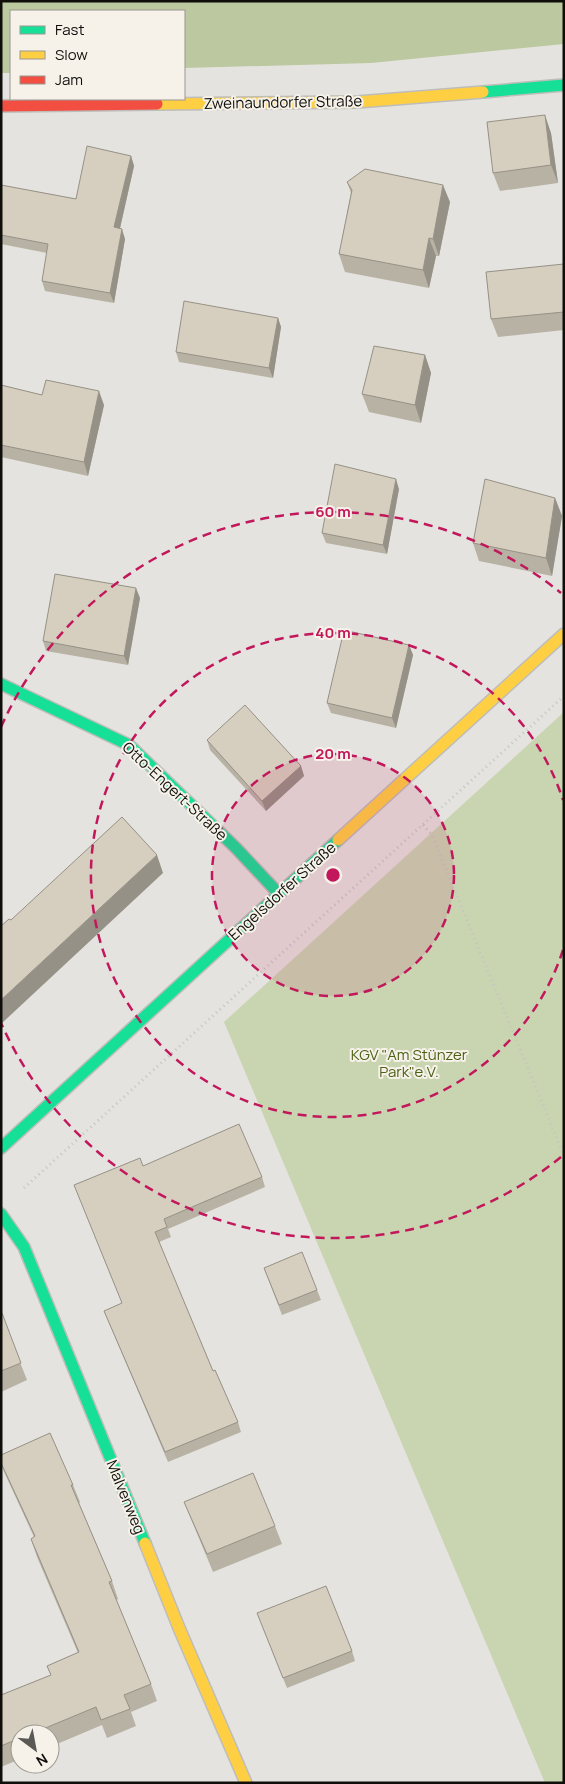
<svg xmlns="http://www.w3.org/2000/svg" width="565" height="1784" font-family="Manrope,sans-serif">
	<style>
		.green { fill: #c9d4b1 }
		.forest { fill: #bcc8a0 }
		.lines { fill: none; stroke-linecap: round; stroke-linejoin: round }
		.fast-casing { stroke: #bebdba; stroke-width: 14 }
		.slow-casing { stroke: #bebdba; stroke-width: 14 }
		.jam-casing { stroke: #bebdba; stroke-width: 14 }
		.path { stroke: #c5c4c3; stroke-width: 3; stroke-dasharray: 1 4; stroke-linecap: butt }
		.fast { stroke: #16e098; stroke-width: 11 }
		.slow { stroke: #ffcf43; stroke-width: 11 }
		.jam { stroke: #f24e42; stroke-width: 11 }
		.wall { fill: #b8b2a4 }
		.shaded-wall { fill: #969186 }
		.building { fill: #d6cfbf; stroke: #969186 }
		.ring { fill: none; stroke: #c2185b; stroke-width: 2.5; stroke-dasharray: 9 6 }
		.labels { text-anchor: middle; dominant-baseline: central; stroke-width: 4; stroke-linejoin: round; paint-order: stroke }
		.street-label { font-size: 15px; fill: #0f0e0b; stroke: #f6f2e9 }
		.park-label { font-size: 15px; fill: #4c6116; stroke: #f6f2e9 }
		.centre { fill: #c2185b; stroke: #f6f2e9; stroke-width: 2.5 }
		.ring-label { font-size: 15px; text-anchor: middle; font-weight: bold; fill: #c2185b; stroke: #f6f2e9; stroke-width: 4; stroke-linejoin: round; paint-order: stroke }
	</style>
	<rect width="100%" height="100%" fill="#e5e3df"/>
	<polygon class="green" points="564,712 564,1783 545,1783 224,1022"/>
	<polygon class="forest" points="1,1 564,1 564,44 371,63 184,68 184,11 11,11 11,73 1,73"/>
	<g class="lines">
		<defs>
			<g id="fast">
				<polyline points="483,92 564,85"/>
				<polyline points="1,684 129,745 236,848 279,894"/>
				<polyline points="1,1148 338,840"/>
				<polyline points="1,1214 24,1247 145,1543"/>
			</g>
			<g id="slow">
				<polyline points="157,104 357,102 483,92"/>
				<polyline points="338,840 564,634"/>
				<polyline points="145,1543 179,1628 246,1783"/>
			</g>
			<polyline id="jam" points="1,106 157,104"/>
		</defs>
		<use href="#fast" class="fast-casing"/>
		<use href="#slow" class="slow-casing"/>
		<use href="#jam" class="jam-casing"/>
		<g class="path">
			<polyline points="423,825 432,835 564,1156"/>
			<polyline points="24,1188 564,696"/>
		</g>
		<use href="#fast" class="fast"/>
		<use href="#slow" class="slow"/>
		<use href="#jam" class="jam"/>
	</g>
	<g class="wall">
		<polygon points="551,133 558,183 500,191 493,173"/>
		<polygon points="131,156 134,166 120,228 125,239 114,303 45,291 42,281 47,253 1,244 1,185 76,199"/>
		<polygon points="347,182 450,202 439,256 436,256 429,288 345,272 339,254 351,193"/>
		<polygon points="564,264 564,330 498,337 491,319"/>
		<polygon points="278,318 281,327 273,378 179,362 176,352"/>
		<polygon points="425,355 431,373 421,423 369,412 362,394"/>
		<polygon points="1,385 42,395 104,405 88,476 1,457"/>
		<polygon points="399,489 387,554 326,543 322,533"/>
		<polygon points="555,498 562,516 552,576 479,561 473,543"/>
		<polygon points="140,598 128,665 46,651 43,641"/>
		<polygon points="409,645 413,655 396,728 331,713 327,703"/>
		<polygon points="207,740 301,766 304,776 266,811 210,750"/>
		<polygon points="143,1166 262,1177 265,1187 168,1229 171,1237 159,1242 213,1371 238,1422 241,1432 168,1462 104,1311 121,1304"/>
		<polygon points="264,1268 317,1290 321,1300 282,1315"/>
		<polygon points="1,1314 27,1380 1,1392"/>
		<polygon points="1,1455 73,1485 80,1502 79,1503 112,1581 118,1599 116,1600 151,1684 157,1701 131,1712 136,1726 107,1738 102,1725 50,1747 50,1734 20,1734 20,1759 1,1767 1,1695 51,1675 47,1666 78,1653 37,1557 31,1539 34,1537 5,1474 1,1464"/>
		<polygon points="184,1502 275,1526 282,1544 213,1572 191,1519"/>
		<polygon points="257,1613 352,1651 355,1661 287,1688"/>
	</g>
	<g class="shaded-wall">
		<polygon points="545,115 551,133 558,183 551,165"/>
		<polygon points="131,156 134,166 118,237 114,227"/>
		<polygon points="443,185 450,202 439,256 433,239"/>
		<polygon points="122,229 125,239 114,303 110,293"/>
		<polygon points="429,238 436,256 429,288 423,270"/>
		<polygon points="278,318 281,327 273,378 269,368"/>
		<polygon points="425,355 431,373 421,423 415,405"/>
		<polygon points="99,391 104,405 88,476 84,462"/>
		<polygon points="396,479 399,489 387,554 383,545"/>
		<polygon points="555,498 562,516 552,576 546,558"/>
		<polygon points="136,588 140,598 128,665 124,656"/>
		<polygon points="409,645 413,655 396,728 392,718"/>
		<polygon points="301,766 304,776 266,811 262,801"/>
		<polygon points="157,855 163,873 1,1024 1,1000"/>
	</g>
	<g class="building">
		<polygon points="545,115 551,165 493,173 487,122"/>
		<polygon points="87,146 131,156 114,227 122,229 110,293 42,281 48,244 1,235 1,185 76,199"/>
		<polygon points="365,169 443,185 433,239 429,238 423,270 339,254 352,190 347,182"/>
		<polygon points="564,264 564,312 491,319 486,272"/>
		<polygon points="184,301 278,318 269,368 176,352"/>
		<polygon points="374,346 425,355 415,405 362,394"/>
		<polygon points="46,380 99,391 84,462 1,445 1,385 42,395"/>
		<polygon points="335,464 396,479 383,545 322,533"/>
		<polygon points="485,479 555,498 546,558 473,543"/>
		<polygon points="55,574 136,588 124,656 43,641"/>
		<polygon points="344,630 409,645 392,718 327,703"/>
		<polygon points="245,705 301,766 262,801 207,740"/>
		<polygon points="122,817 157,855 1,1000 1,926 9,919 11,920"/>
		<polygon points="239,1124 262,1177 164,1219 167,1227 155,1232 213,1371 215,1370 238,1422 165,1452 104,1311 122,1303 74,1185 140,1158 143,1166"/>
		<polygon points="302,1252 317,1290 279,1305 264,1268"/>
		<polygon points="2,1313 21,1363 1,1371 1,1314"/>
		<polygon points="50,1433 73,1485 71,1485 112,1581 109,1582 151,1684 124,1695 130,1709 101,1720 96,1707 31,1734 20,1734 20,1738 1,1746 1,1695 51,1675 47,1666 79,1652 31,1539 35,1536 1,1463 1,1455"/>
		<polygon points="253,1473 275,1526 207,1554 184,1502"/>
		<polygon points="326,1586 352,1651 283,1678 257,1613"/>
	</g>
	<circle cx="333" cy="875" r="121" fill="#c2185b" fill-opacity=".12"/>
	<g class="ring">
		<circle cx="333" cy="875" r="121"/>
		<path d="M563 950A242 242 0 1 1 563 800"/>
		<path d="M561 1157A363 363 0 0 1 1 1023M1 727A363 363 0 0 1 561 593"/>
	</g>
	<g class="labels">
		<g class="street-label">
			<text transform="translate(283 102) rotate(-1)">Zweinaundorfer Straße</text>
			<text transform="translate(175 791) rotate(43)">Otto-Engert-Straße</text>
			<text transform="translate(282 891) rotate(-42)">Engelsdorfer Straße</text>
			<text transform="translate(126 1497) rotate(68)">Malvenweg</text>
		</g>
		<g class="park-label">
			<text x="409" y="1054">KGV "Am Stünzer<tspan x="409" dy="17">Park"e.V.</tspan></text>
		</g>
	</g>
	<circle cx="333" cy="875" r="8" class="centre"/>
	<g class="ring-label">
		<text x="333" y="517">60 m</text>
		<text x="333" y="638">40 m</text>
		<text x="333" y="759">20 m</text>
	</g>
	<rect width="565" height="1784" fill="none" stroke="#0f0e0b" stroke-width="5"/>
	<rect x="10" y="10" width="175" height="90" fill="#f6f2e9" stroke="#9a9790"/>
	<rect x="20" y="26" width="25" height="8" fill="#16e098" stroke="#9a9790"/>
	<text x="55" y="35" font-size="15" fill="#0f0e0b">Fast</text>
	<rect x="20" y="51" width="25" height="8" fill="#ffcf43" stroke="#9a9790"/>
	<text x="55" y="60" font-size="15" fill="#0f0e0b">Slow</text>
	<rect x="20" y="76" width="25" height="8" fill="#f24e42" stroke="#9a9790"/>
	<text x="55" y="85" font-size="15" fill="#0f0e0b">Jam</text>
	<g transform="translate(35 1749) rotate(148)"><circle r="24" fill="#f6f2e9" stroke="#9a9790"/>
	<path d="M0-4L9 19L0 12L-9 19Z" fill="#5a5955"/>
	<text y="-8" font-size="14" font-weight="bold" text-anchor="middle" fill="#0f0e0b">N</text>
	</g>
</svg>
